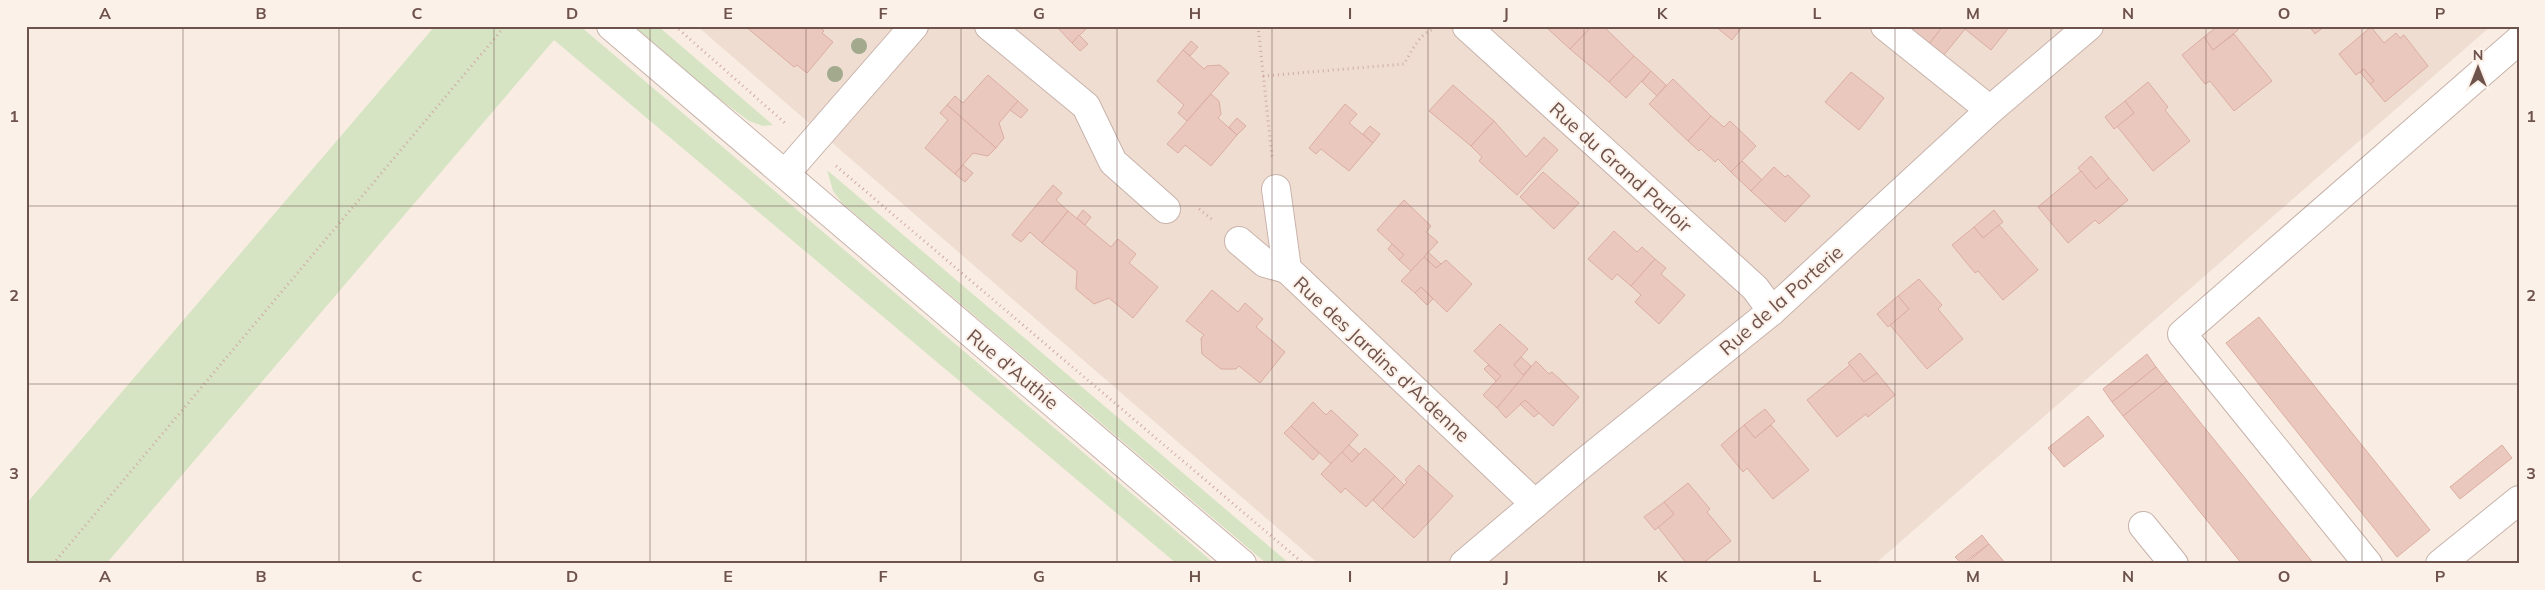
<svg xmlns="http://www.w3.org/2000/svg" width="2545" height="590" font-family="Mulish,sans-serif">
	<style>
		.residential { fill: #efddd2 }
		.green { fill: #d7e4c4 }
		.building { fill: #ebc8be; stroke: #dbada1 }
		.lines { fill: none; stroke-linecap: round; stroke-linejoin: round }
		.minor-casing { stroke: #c8b3ab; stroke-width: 30 }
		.path { stroke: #cfaba2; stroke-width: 3; stroke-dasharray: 1 4; stroke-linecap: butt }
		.minor { stroke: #fff; stroke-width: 28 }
		.tree { fill: #a2a98d }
		.grid { fill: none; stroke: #6e524c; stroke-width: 1; stroke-opacity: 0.55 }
		.labels { text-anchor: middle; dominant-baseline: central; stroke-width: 4; stroke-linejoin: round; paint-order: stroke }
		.street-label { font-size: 19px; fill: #6e524c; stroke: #fcf1e9 }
		.neatline { fill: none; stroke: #6e524c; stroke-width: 2 }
		.grid-label { font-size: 16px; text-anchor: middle; font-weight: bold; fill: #6e524c }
	</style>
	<rect width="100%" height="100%" fill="#f9ede3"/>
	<polygon class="residential" points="697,26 2491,26 1875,564 1319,564"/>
	<g class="green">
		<polygon points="435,26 580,26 1215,564 1177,564 554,40 106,564 26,564 26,504"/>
		<polygon points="633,26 658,26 773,125 763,126 749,121 714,95"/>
		<polygon points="827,170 1290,564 1267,564 842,203 833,191"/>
	</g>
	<g class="building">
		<polygon points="745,26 819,26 824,31 822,33 833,42 807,73 797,65 794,67"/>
		<polygon points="1056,26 1089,26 1072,43"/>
		<polygon points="1092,26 1108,26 1106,28"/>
		<polygon points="1549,26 1592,26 1570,49 1547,28"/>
		<polygon points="1592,26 1603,26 1634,56 1609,82 1570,49"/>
		<polygon points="1715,26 1743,26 1732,40"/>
		<polygon points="1916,26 1943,26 1926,48 1909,35"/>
		<polygon points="1943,26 2010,26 1991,50 1965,29 1940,60 1926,48"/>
		<polygon points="2218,26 2235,26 2238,30 2213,50 2204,37"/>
		<polygon points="2309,26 2325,26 2315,34"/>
		<polygon points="2371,27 2384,43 2396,33 2400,38 2404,35 2428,66 2385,102 2370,84 2374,81 2364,69 2356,75 2339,54"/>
		<polygon points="2234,34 2272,81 2234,111 2210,81 2205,84 2182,55 2204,37 2213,50"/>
		<polygon points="1079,35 1088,44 1080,51 1072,43"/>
		<polygon points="1191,41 1198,47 1190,56 1183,50"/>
		<polygon points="1183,50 1204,69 1207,66 1220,65 1229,73 1187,121 1178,113 1184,105 1157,81"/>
		<polygon points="1634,56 1651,71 1626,98 1609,82"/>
		<polygon points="2364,69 2374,81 2370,84 2360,72"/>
		<polygon points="1651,71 1666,85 1657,96 1642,82"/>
		<polygon points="1851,72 1884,98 1859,130 1825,102"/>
		<polygon points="988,75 1018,101 999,123 1004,138 996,148 947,105 955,96 963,103"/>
		<polygon points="1673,79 1711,116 1688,141 1649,104"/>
		<polygon points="2148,82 2168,107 2165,110 2190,141 2153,171 2117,126 2134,113 2125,101"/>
		<polygon points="1453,85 1494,121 1471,146 1429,111"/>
		<polygon points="1211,94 1219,101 1221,114 1218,118 1237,135 1211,166 1185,145 1178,153 1167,144"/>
		<polygon points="1018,101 1028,110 1021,118 1010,110"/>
		<polygon points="2125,101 2134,113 2114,129 2105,117"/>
		<polygon points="1345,104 1357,114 1349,123 1373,143 1349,171 1321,149 1316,154 1309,148"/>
		<polygon points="947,105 996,148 988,156 973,153 955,174 925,148 948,120 940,113"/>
		<polygon points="1711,116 1724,127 1730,121 1756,146 1731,172 1718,159 1715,162 1701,149 1699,151 1688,141"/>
		<polygon points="1237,118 1246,126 1237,135 1229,127"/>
		<polygon points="1494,121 1526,157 1544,137 1558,150 1517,195 1479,161 1482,157 1471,146"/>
		<polygon points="1370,126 1380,134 1373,143 1363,134"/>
		<polygon points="2091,156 2109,178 2096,189 2078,168"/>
		<polygon points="1742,161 1762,180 1751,191 1731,172"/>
		<polygon points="963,165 973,173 965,182 955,174"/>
		<polygon points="1774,167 1785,177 1788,175 1810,196 1785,222 1751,191"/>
		<polygon points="2081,171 2096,189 2109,178 2128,200 2099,224 2095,220 2068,243 2038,207"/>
		<polygon points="1543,172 1579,203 1554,229 1520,197"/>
		<polygon points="1053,185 1062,193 1056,200 1068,211 1042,243 1030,232 1021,242 1012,235"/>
		<polygon points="1404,200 1431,226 1426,232 1438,242 1411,271 1399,260 1404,255 1377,230"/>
		<polygon points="1083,210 1091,217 1085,225 1077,218"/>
		<polygon points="1994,210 2003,222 1983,238 1974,227"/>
		<polygon points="1068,211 1111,247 1118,239 1136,254 1129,263 1158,287 1133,318 1109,298 1094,304 1076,289 1077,271 1042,243"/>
		<polygon points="1999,225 2038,270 2003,300 1978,271 1975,273 1952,245 1974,227 1983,238"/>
		<polygon points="1614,231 1637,252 1642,247 1655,259 1631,286 1617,274 1612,280 1588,259"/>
		<polygon points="1392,244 1404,255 1399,260 1388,249"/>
		<polygon points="1428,252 1441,264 1436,268 1424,257"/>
		<polygon points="1424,257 1436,268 1446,260 1472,284 1447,312 1421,287 1415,293 1401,281"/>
		<polygon points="1655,259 1666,268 1661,274 1685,295 1659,324 1635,302 1641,295 1631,286"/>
		<polygon points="1919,279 1942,305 1938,309 1963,339 1927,369 1890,325 1909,309 1898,296"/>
		<polygon points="1421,287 1433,299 1427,305 1415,293"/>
		<polygon points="1212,290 1238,312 1245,303 1263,319 1256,327 1285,352 1260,383 1239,366 1236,369 1221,369 1202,354 1201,338 1204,335 1186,321"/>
		<polygon points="1898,296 1909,309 1888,327 1877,314"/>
		<polygon points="2259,317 2430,530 2397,557 2226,343"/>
		<polygon points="1500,324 1528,349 1514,365 1525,376 1497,408 1483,395 1501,376 1474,351"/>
		<polygon points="1860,353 1877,373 1864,382 1848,363"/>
		<polygon points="2147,354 2156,367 2112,402 2103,389"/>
		<polygon points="1521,357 1531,366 1523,375 1514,365"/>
		<polygon points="1536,361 1549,374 1552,372 1579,397 1553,426 1525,400 1506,418 1497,408"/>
		<polygon points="1488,365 1501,376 1496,381 1484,369"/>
		<polygon points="1850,365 1864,382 1877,373 1895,395 1868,417 1866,414 1837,437 1807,400"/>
		<polygon points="2156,367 2167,381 2123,416 2112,402"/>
		<polygon points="2167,381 2314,564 2242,564 2123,416"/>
		<polygon points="1525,400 1539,413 1534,417 1520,404"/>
		<polygon points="1313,402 1326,415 1331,410 1358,435 1331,464 1291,426"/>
		<polygon points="1765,409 1775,421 1755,438 1744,425"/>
		<polygon points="2088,416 2104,436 2064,467 2048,448"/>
		<polygon points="1744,425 1755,438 1771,425 1809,470 1773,499 1747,468 1743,472 1721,445"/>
		<polygon points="1291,426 1319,453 1313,460 1284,433"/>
		<polygon points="1349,445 1359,454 1352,462 1342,452"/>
		<polygon points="2502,445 2512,458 2460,499 2450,487"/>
		<polygon points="1365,448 1395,476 1366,507 1345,488 1341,493 1321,474 1342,452 1352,462"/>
		<polygon points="1419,465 1453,496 1414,538 1382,509 1407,482 1405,480"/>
		<polygon points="1395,476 1404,485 1382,509 1373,500"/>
		<polygon points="1688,483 1710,509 1707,512 1731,541 1702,564 1687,564 1658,527 1674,514 1664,502"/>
		<polygon points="1664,502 1674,514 1655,530 1644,517"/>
		<polygon points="1982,535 1989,544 1962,564 1955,557"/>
		<polygon points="1989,544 2006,564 1965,564"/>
	</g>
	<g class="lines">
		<defs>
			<g id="minor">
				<polyline points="611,26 1242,564"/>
				<polyline points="989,26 1086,106 1113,162 1166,209"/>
				<polyline points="1885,26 1990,110"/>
				<polyline points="1467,27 1755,288 1772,311"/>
				<polyline points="785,174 914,26"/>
				<polyline points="1276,189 1287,269 1535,504"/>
				<polyline points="1239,241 1265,263 1287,269"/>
				<polyline points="2143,526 2174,564"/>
				<polyline points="1464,564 1581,465 1772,311 1990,110 2089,26"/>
				<polyline points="2368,564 2182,334 2519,40"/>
				<polyline points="2440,564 2519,500"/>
			</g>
		</defs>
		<use href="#minor" class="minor-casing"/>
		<g class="path">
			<polyline points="675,26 785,123"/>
			<polyline points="1258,26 1272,157"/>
			<path d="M1263,76L1404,64C1412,51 1420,32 1435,29"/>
			<polyline points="836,166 1304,564"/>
			<polyline points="1199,209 1214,221"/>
			<polyline points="53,564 505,26"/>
		</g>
		<use href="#minor" class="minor"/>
	</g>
	<g class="tree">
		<circle cx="859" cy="46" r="8"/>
		<circle cx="835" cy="74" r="8"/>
	</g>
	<path class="grid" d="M183,26V564M339,26V564M494,26V564M650,26V564M806,26V564M961,26V564M1117,26V564M1272,26V564M1428,26V564M1584,26V564M1739,26V564M1895,26V564M2051,26V564M2206,26V564M2362,26V564M26,206H2519M26,384H2519"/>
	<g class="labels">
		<g class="street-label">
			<text transform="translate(1621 167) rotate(42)">Rue du Grand Parloir</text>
			<text transform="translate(1781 300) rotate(-41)">Rue de la Porterie</text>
			<text transform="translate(1382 359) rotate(43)">Rue des Jardins d'Ardenne</text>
			<text transform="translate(1013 369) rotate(40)">Rue d'Authie</text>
		</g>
	</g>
	<rect width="2545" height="590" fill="none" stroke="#fcf1e9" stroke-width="55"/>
	<g transform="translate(2478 68)" stroke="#fcf1e9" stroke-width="4" paint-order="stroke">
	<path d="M0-4L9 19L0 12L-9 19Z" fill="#6e524c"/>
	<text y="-8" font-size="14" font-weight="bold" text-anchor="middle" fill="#6e524c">N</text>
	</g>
	<rect x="28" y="28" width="2490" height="534" class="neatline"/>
	<g class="grid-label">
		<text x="105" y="19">A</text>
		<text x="261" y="19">B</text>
		<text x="417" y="19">C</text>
		<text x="572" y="19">D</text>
		<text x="728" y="19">E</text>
		<text x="883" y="19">F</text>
		<text x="1039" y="19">G</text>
		<text x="1195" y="19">H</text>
		<text x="1350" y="19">I</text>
		<text x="1506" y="19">J</text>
		<text x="1662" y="19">K</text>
		<text x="1817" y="19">L</text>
		<text x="1973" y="19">M</text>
		<text x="2128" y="19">N</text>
		<text x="2284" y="19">O</text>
		<text x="2440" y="19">P</text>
		<text x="14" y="122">1</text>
		<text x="2531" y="122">1</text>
		<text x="14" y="301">2</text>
		<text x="2531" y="301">2</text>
		<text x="14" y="479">3</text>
		<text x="2531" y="479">3</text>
		<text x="105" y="582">A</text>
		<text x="261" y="582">B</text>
		<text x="417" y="582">C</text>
		<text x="572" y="582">D</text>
		<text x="728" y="582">E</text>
		<text x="883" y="582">F</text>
		<text x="1039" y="582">G</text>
		<text x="1195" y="582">H</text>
		<text x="1350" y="582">I</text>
		<text x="1506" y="582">J</text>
		<text x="1662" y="582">K</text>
		<text x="1817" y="582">L</text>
		<text x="1973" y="582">M</text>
		<text x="2128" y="582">N</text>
		<text x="2284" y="582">O</text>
		<text x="2440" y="582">P</text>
	</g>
</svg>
